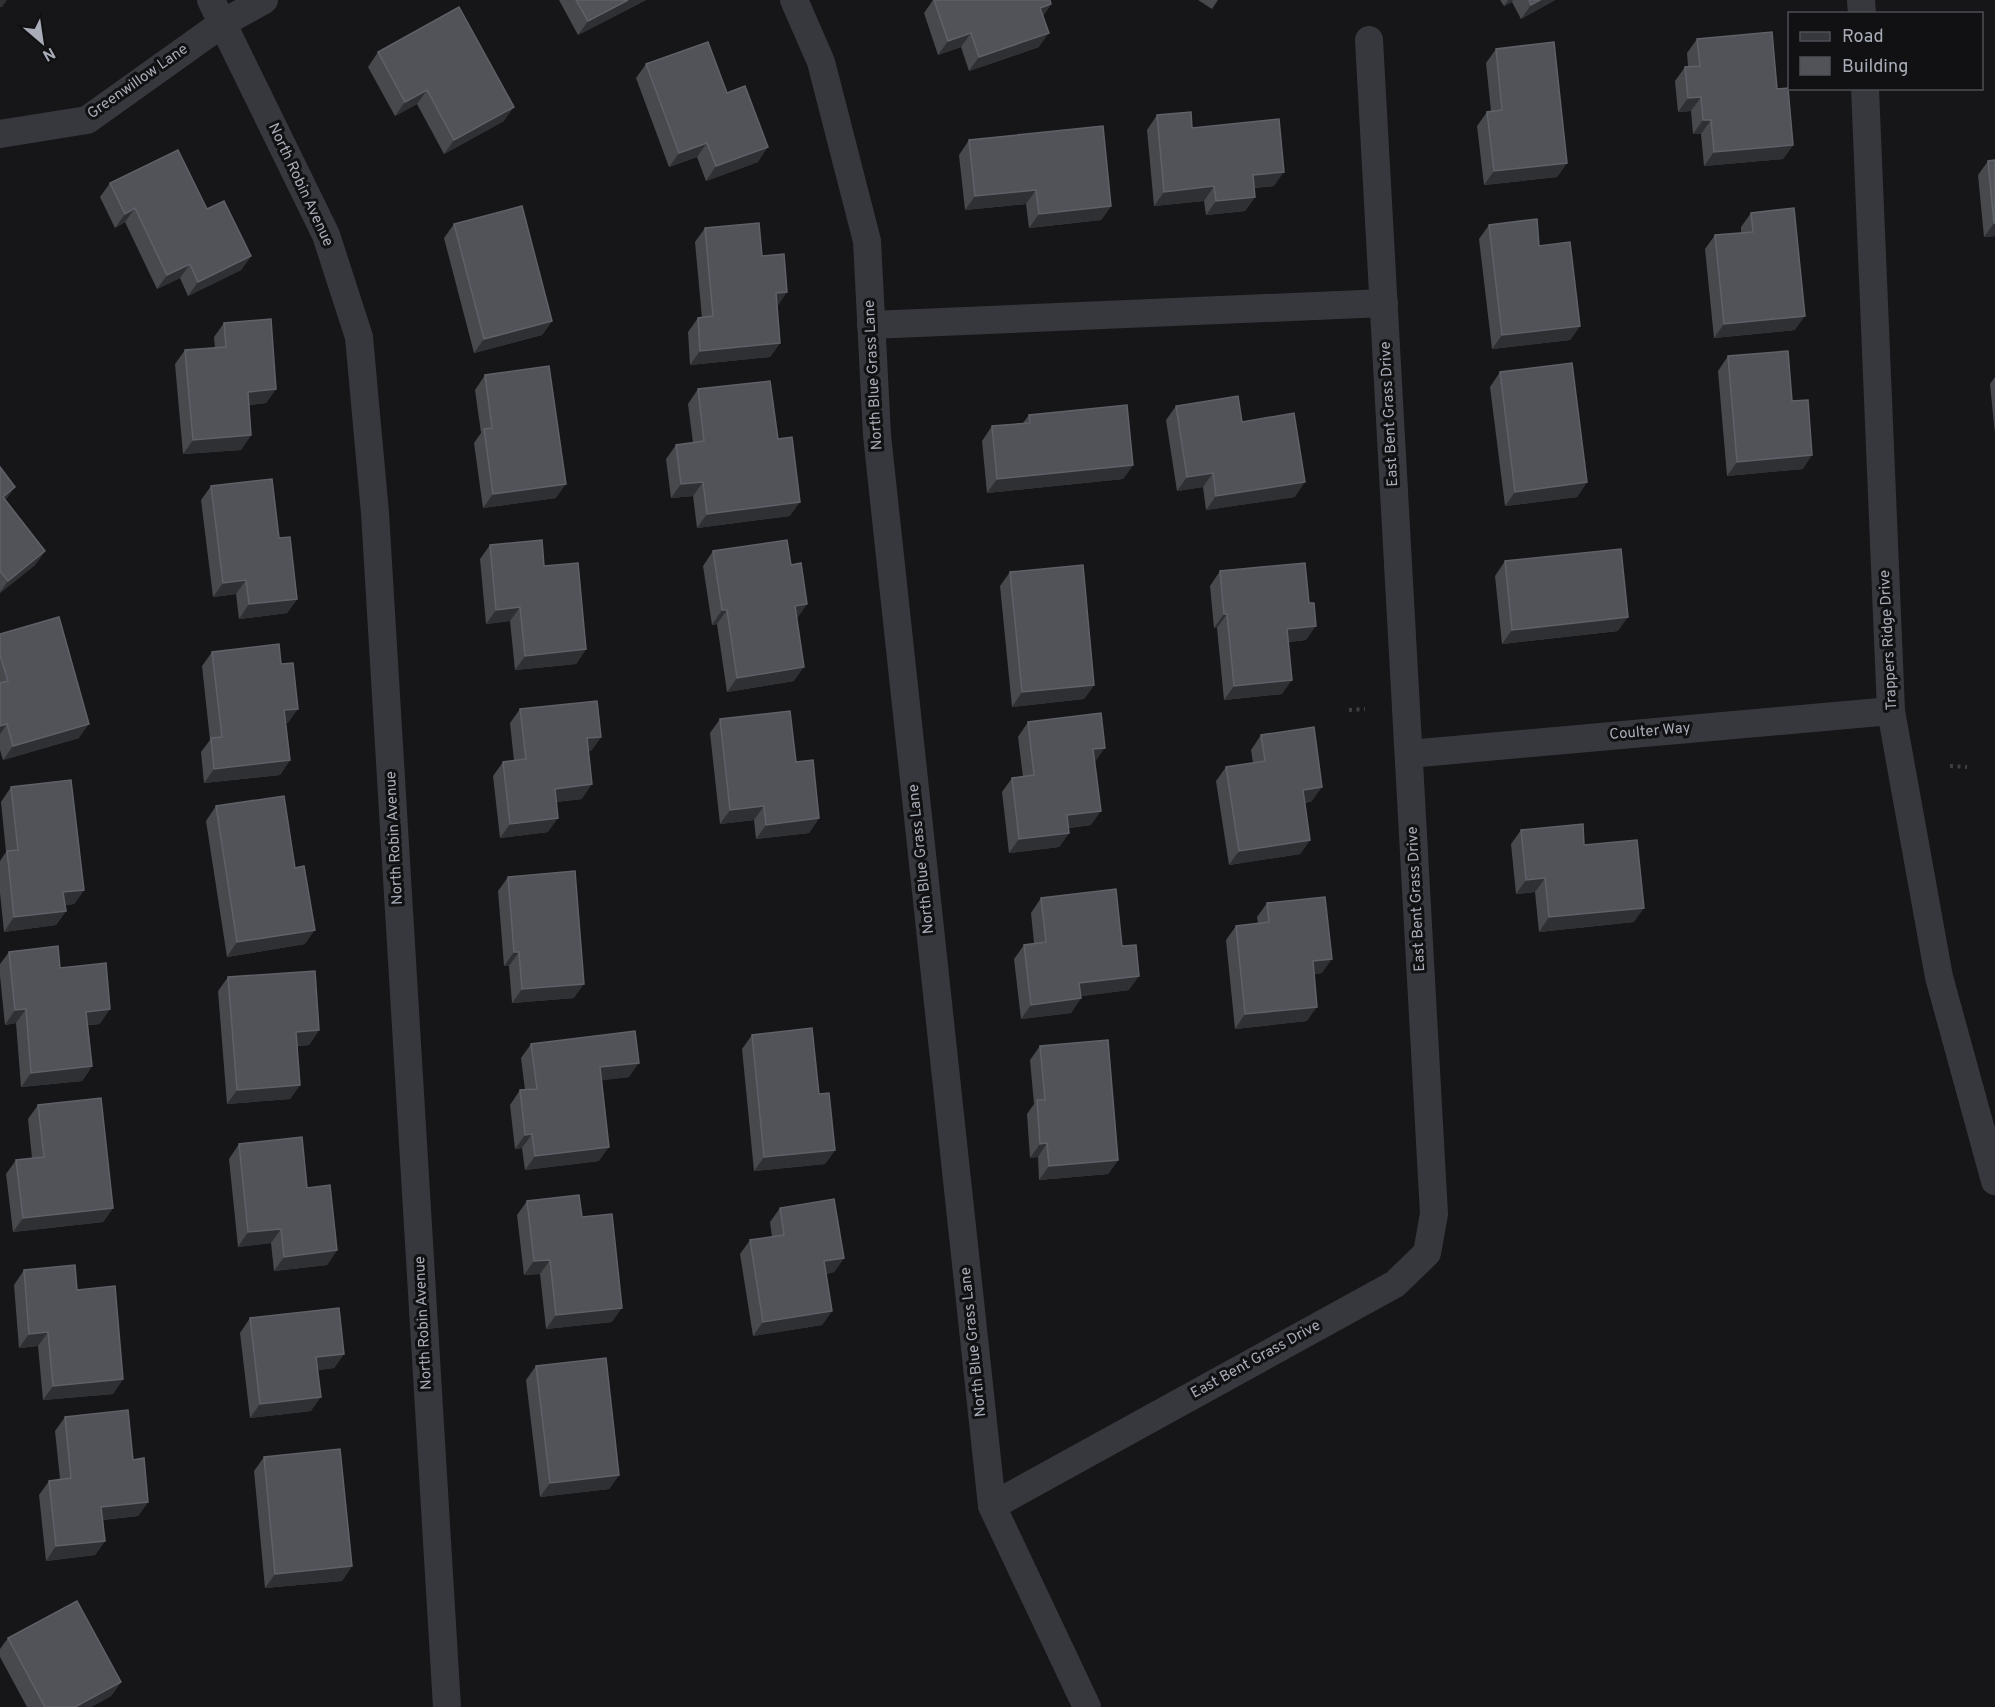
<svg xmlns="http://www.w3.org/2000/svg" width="1995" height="1707" font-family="Overpass,sans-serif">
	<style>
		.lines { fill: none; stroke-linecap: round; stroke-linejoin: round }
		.path { stroke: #3d3f44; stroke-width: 4; stroke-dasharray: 3 4.5; stroke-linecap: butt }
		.street { stroke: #37383d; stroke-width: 28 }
		.wall { fill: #47494d }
		.shaded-wall { fill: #2f3033 }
		.building { fill: #525359; stroke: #5f6168; stroke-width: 1.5 }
		.labels { text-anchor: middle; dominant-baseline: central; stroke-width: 6; stroke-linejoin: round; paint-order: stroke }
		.street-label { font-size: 15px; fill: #a8adb8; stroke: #111113 }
	</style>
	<rect width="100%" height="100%" fill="#161618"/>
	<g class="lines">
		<g class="path">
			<polyline points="1349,710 1365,709"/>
			<polyline points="1950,766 1967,767"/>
		</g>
		<g class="street">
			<polyline points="211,0 326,235 359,337 375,513 447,1707"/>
			<polyline points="794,0 821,62 867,241 877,435 992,1506 1087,1707"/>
			<polyline points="1861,0 1862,14"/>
			<polyline points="1865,88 1891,711 1939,977 1995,1181"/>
			<polyline points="0,134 87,120 223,23 264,0"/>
			<polyline points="871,325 1384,303"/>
			<polyline points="1409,754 1891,711"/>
			<polyline points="992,1506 1395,1284 1427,1253 1434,1214 1369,40"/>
		</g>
	</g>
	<g class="wall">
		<polygon points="559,0 646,0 578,35"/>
		<polygon points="933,0 1050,0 1051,4 1043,16 1039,47 969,71 961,47 938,55 924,13"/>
		<polygon points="1198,0 1218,0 1212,9"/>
		<polygon points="1500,0 1555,0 1521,19 1512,2 1504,6"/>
		<polygon points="1697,39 1777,89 1793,145 1783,159 1704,166 1701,134 1693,134 1691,111 1678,112 1675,81 1685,67 1688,66 1687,53"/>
		<polygon points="1496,49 1567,163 1557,177 1484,185 1477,126 1487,112 1491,111 1486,63"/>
		<polygon points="378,52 504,121 444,154 417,104 395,116 368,67"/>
		<polygon points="646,64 727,93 758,162 706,181 697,157 669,167 636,78"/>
		<polygon points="1157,115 1192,128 1274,186 1254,188 1255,197 1245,211 1206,215 1204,201 1154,206 1147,130"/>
		<polygon points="969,140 1111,206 1101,220 1029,228 1026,204 965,210 959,155"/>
		<polygon points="1995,160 1995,236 1984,237 1978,175 1988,161"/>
		<polygon points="110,183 207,209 251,256 241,270 188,296 180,278 157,289 125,222 115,228 100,197"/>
		<polygon points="1751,213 1795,330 1714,338 1705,249 1715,235 1741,233 1741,227"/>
		<polygon points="454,224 552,321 542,335 474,353 444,238"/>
		<polygon points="1489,225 1539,246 1580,326 1570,340 1492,349 1479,239"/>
		<polygon points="705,228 762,256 777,307 780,343 770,357 690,365 688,332 698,318 702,318 695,242"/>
		<polygon points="224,323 276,389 266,403 249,405 251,435 241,450 183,454 175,364 185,350 215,348 214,337"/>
		<polygon points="1728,356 1792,401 1803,469 1727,476 1718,371"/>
		<polygon points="1500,372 1587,482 1577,497 1505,506 1490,387"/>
		<polygon points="485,375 556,498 483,508 474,443 481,433 475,390"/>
		<polygon points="1995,377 1995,434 1990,384"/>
		<polygon points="698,389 778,439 790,516 697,528 693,496 671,498 666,459 676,445 693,443 688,404"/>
		<polygon points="1176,406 1242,422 1295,497 1206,510 1203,487 1177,491 1166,420"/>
		<polygon points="1029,415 1133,465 1123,479 987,493 982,441 992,426 1023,423"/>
		<polygon points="0,467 5,501 45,551 35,565 0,593"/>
		<polygon points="211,486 297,599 287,613 239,619 236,594 213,597 201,500"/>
		<polygon points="490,545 544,566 586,649 576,664 515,670 510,621 486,624 480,559"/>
		<polygon points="713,551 791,565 807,604 797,618 794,681 727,692 717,624 712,625 703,566"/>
		<polygon points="1505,561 1618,631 1502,644 1495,576"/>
		<polygon points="1220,571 1306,640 1288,642 1282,694 1224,700 1217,628 1214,628 1210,586"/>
		<polygon points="1010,572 1094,685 1084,699 1012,707 1000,586"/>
		<polygon points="0,634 79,738 3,760 0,750"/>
		<polygon points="212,652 288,723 286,723 290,760 280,775 204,783 201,752 210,740 202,666"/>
		<polygon points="520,709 601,737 591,751 588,751 582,799 556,802 548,832 500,838 493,776 503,762 514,761 510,723"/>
		<polygon points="720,719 796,762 819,818 809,833 756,839 754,820 720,824 710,733"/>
		<polygon points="1028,722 1095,762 1091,825 1069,828 1069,833 1059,847 1009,853 1002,792 1012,778 1023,777 1018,737"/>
		<polygon points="1261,735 1312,801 1305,803 1310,840 1300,854 1229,865 1216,781 1226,767 1253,763 1251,750"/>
		<polygon points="11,787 84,890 74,904 65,905 66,911 56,925 4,932 0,893 0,861 6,852 1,802"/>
		<polygon points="216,806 295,868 305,944 227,957 206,821"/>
		<polygon points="1521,830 1584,845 1634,922 1539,932 1535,892 1516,894 1511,844"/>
		<polygon points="508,877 574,998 512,1003 509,966 504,966 498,891"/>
		<polygon points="1041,898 1122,946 1129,990 1081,996 1081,998 1071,1013 1021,1019 1014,959 1024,945 1034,943 1031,913"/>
		<polygon points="1267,903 1322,973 1314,974 1307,1021 1235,1029 1226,940 1236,926 1258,923 1257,917"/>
		<polygon points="9,952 60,968 100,1024 88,1025 92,1066 82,1081 21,1087 16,1023 5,1025 0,976 0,964"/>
		<polygon points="228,977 319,1030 309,1045 297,1046 300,1085 290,1099 227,1104 218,991"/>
		<polygon points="752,1035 819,1094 835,1150 825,1164 754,1171 742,1049"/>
		<polygon points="531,1044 629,1077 601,1080 599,1161 525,1170 522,1148 515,1149 510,1105 520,1090 525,1090 521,1058"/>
		<polygon points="1040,1046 1118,1160 1108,1174 1039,1180 1038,1157 1030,1158 1027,1114 1034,1104 1030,1060"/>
		<polygon points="38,1105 113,1208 103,1222 13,1232 6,1174 16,1160 32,1158 28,1119"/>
		<polygon points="239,1144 307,1188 337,1250 327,1265 274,1271 271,1243 238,1247 229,1159"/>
		<polygon points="527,1201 582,1217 612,1322 546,1329 540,1274 524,1275 517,1215"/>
		<polygon points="780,1208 844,1258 834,1272 826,1274 832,1311 822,1325 753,1336 740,1254 750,1240 772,1237 770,1222"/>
		<polygon points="24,1270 77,1290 123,1379 113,1394 43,1400 38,1346 19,1348 14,1285"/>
		<polygon points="250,1318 344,1354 334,1368 318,1370 311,1411 250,1418 240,1333"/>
		<polygon points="536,1366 619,1475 609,1489 540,1497 526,1380"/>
		<polygon points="65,1417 133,1460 148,1502 138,1516 103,1520 105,1541 95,1555 46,1561 39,1495 49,1481 60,1479 55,1431"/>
		<polygon points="264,1457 352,1566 342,1581 265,1588 254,1471"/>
		<polygon points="8,1638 121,1682 111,1696 91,1707 27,1707 0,1657 0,1649"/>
	</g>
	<g class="shaded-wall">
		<polygon points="0,0 7,0 2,7 0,7"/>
		<polygon points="628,0 646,0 578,35 588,21"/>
		<polygon points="1508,0 1513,0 1512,2 1504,6"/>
		<polygon points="1540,0 1555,0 1521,19 1531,5"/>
		<polygon points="1051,4 1041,18 1040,8"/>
		<polygon points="971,33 961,47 938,55 948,41"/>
		<polygon points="1049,33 1039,47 969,71 979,57"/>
		<polygon points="427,90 417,104 395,116 405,102"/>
		<polygon points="1701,97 1691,111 1678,112 1688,98"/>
		<polygon points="514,107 504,121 444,154 454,140"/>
		<polygon points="1703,120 1711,120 1701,134 1693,134"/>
		<polygon points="707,143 697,157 669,167 679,153"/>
		<polygon points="1793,145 1783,159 1704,166 1714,152"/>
		<polygon points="768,147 758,162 706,181 716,166"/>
		<polygon points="1567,163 1557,177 1484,185 1494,171"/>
		<polygon points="1284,172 1274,186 1243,189 1253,175"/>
		<polygon points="1214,186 1204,201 1154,206 1164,192"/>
		<polygon points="1036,190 1026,204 965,210 975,196"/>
		<polygon points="1255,197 1245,211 1206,215 1216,201"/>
		<polygon points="1111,206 1101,220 1029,228 1039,214"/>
		<polygon points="135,208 125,222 115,228 125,214"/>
		<polygon points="1994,223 1995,223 1995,236 1984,237"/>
		<polygon points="251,256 241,270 188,296 198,282"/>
		<polygon points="190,264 180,278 157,289 167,275"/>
		<polygon points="787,292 777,307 776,293"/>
		<polygon points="1805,316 1795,330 1714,338 1724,324"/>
		<polygon points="552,321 542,335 474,353 484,339"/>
		<polygon points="1580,326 1570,340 1492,349 1502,335"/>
		<polygon points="780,343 770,357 690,365 700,351"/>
		<polygon points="276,389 266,403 238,406 248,392"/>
		<polygon points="251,435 241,450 183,454 193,440"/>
		<polygon points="1812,455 1803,469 1727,476 1737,462"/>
		<polygon points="1133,465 1123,479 987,493 997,479"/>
		<polygon points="1213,473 1203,487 1177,491 1187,477"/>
		<polygon points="703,482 693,496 671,498 681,484"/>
		<polygon points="1305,482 1295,497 1206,510 1216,496"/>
		<polygon points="1587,482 1577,497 1505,506 1515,492"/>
		<polygon points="566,484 556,498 483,508 493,494"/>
		<polygon points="15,487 5,501 3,497"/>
		<polygon points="800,502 790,516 697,528 707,514"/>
		<polygon points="45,551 35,565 0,593 0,592 8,581"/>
		<polygon points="246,580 236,594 213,597 223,583"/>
		<polygon points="297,599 287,613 239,619 249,604"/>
		<polygon points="807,604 797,618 785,620 795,606"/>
		<polygon points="520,607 510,621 486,624 496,610"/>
		<polygon points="722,610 727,610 717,624 712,625"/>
		<polygon points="1224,614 1227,614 1217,628 1214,628"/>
		<polygon points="1628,617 1618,631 1502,644 1512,630"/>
		<polygon points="1316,626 1306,640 1277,643 1287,629"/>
		<polygon points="586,649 576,664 515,670 525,656"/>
		<polygon points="804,667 794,681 727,692 737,678"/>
		<polygon points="1292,680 1282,694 1224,700 1234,686"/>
		<polygon points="1094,685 1084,699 1012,707 1022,692"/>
		<polygon points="298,709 288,723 274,725 284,710"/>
		<polygon points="7,724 0,734 0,726"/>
		<polygon points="89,724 79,738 3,760 13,746"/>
		<polygon points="601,737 591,751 577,752 587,738"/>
		<polygon points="1105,748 1095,762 1093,749"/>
		<polygon points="290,760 280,775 204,783 214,769"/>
		<polygon points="592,784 582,799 545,803 555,789"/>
		<polygon points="1322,787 1312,801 1293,805 1303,790"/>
		<polygon points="764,806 754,820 720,824 730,810"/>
		<polygon points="1101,811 1091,825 1057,829 1067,815"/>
		<polygon points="558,818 548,832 500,838 510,824"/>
		<polygon points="819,818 809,833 756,839 766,825"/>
		<polygon points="1069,833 1059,847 1009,853 1019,839"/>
		<polygon points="1310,840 1300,854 1229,865 1239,851"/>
		<polygon points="1545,878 1535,892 1516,894 1526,880"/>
		<polygon points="84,890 74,904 53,907 63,892"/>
		<polygon points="1644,908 1634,922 1539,932 1549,917"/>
		<polygon points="66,911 56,925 4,932 14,917"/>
		<polygon points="315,930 305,944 227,957 237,942"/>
		<polygon points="514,952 519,952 509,966 504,966"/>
		<polygon points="1332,959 1322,973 1303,975 1313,961"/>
		<polygon points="1139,976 1129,990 1069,998 1079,983"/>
		<polygon points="584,984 574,998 512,1003 522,989"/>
		<polygon points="1081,998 1071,1013 1021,1019 1031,1005"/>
		<polygon points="1317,1007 1307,1021 1235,1029 1245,1014"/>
		<polygon points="26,1009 16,1023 5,1025 15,1010"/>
		<polygon points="110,1009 100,1024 76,1026 86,1012"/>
		<polygon points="319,1030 309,1045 286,1046 296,1032"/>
		<polygon points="639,1063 629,1077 590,1082 600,1067"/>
		<polygon points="92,1066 82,1081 21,1087 31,1073"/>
		<polygon points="300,1085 290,1099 227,1104 237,1090"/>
		<polygon points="532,1134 522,1148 515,1149 525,1135"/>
		<polygon points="1047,1143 1038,1157 1030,1158 1040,1144"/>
		<polygon points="609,1147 599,1161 525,1170 535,1156"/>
		<polygon points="835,1150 825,1164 754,1171 764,1157"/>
		<polygon points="1118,1160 1108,1174 1039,1180 1049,1166"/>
		<polygon points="113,1208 103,1222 13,1232 23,1218"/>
		<polygon points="281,1229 271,1243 238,1247 248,1232"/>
		<polygon points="337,1250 327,1265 274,1271 284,1257"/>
		<polygon points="844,1258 834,1272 814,1276 824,1261"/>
		<polygon points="550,1260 540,1274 524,1275 534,1261"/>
		<polygon points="622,1308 612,1322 546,1329 556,1315"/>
		<polygon points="832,1311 822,1325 753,1336 763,1322"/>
		<polygon points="48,1332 38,1346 19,1348 29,1334"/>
		<polygon points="344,1354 334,1368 306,1372 316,1357"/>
		<polygon points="123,1379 113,1394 43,1400 53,1386"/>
		<polygon points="321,1397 311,1411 250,1418 260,1404"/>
		<polygon points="619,1475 609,1489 540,1497 550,1483"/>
		<polygon points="148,1502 138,1516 91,1521 101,1507"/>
		<polygon points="105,1541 95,1555 46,1561 56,1546"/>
		<polygon points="352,1566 342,1581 265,1588 275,1574"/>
		<polygon points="121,1682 111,1696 91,1707 75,1707"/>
	</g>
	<g class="building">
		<polygon points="576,0 628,0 588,21"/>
		<polygon points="934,0 1050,0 1051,4 1040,8 1049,33 979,57 971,33 948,41"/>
		<polygon points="1529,0 1540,0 1531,5"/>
		<polygon points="459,7 514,107 454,140 427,90 405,102 378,52"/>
		<polygon points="1772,32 1777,89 1788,88 1793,145 1714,152 1711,120 1703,120 1701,97 1688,98 1685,67 1700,66 1697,39"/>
		<polygon points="708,42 727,93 745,86 768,147 716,166 707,143 679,153 646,64"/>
		<polygon points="1554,42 1567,163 1494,171 1487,112 1502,110 1496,49"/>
		<polygon points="1191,112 1192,128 1279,119 1284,172 1253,175 1255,197 1216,201 1214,186 1164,192 1157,115"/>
		<polygon points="1103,126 1111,206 1039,214 1036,190 975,196 969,140"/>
		<polygon points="178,150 207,209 224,201 251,256 198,282 190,264 167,275 135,208 125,214 110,183"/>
		<polygon points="1995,160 1995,223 1994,223 1988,161"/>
		<polygon points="522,206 552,321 484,339 454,224"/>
		<polygon points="1794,208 1805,316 1724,324 1715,235 1753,232 1751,213"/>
		<polygon points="1537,219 1539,246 1570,242 1580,326 1502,335 1489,225"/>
		<polygon points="759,223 762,256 784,254 787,292 776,293 780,343 700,351 698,318 713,316 705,228"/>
		<polygon points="271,319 276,389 248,392 251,435 193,440 185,350 226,347 224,323"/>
		<polygon points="1788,351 1792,401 1808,400 1812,455 1737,462 1728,356"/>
		<polygon points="1572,363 1587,482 1515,492 1500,372"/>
		<polygon points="549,366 566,484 493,494 484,429 492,428 485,375"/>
		<polygon points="770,381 778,439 792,437 800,502 707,514 703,482 681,484 676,445 704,441 698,389"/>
		<polygon points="1238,396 1242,422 1294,413 1305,482 1216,496 1213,473 1187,477 1176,406"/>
		<polygon points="1127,405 1133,465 997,479 992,426 1030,423 1029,415"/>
		<polygon points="0,467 15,487 3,497 45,551 8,581 0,571"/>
		<polygon points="272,479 279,538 290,537 297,599 249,604 246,580 223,583 211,486"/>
		<polygon points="542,540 544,566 578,563 586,649 525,656 520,607 496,610 490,545"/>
		<polygon points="787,540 791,565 801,563 807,604 795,606 804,667 737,678 727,610 722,610 713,551"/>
		<polygon points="1621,549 1628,617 1512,630 1505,561"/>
		<polygon points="1305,563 1309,603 1314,603 1316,626 1287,629 1292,680 1234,686 1227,614 1224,614 1220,571"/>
		<polygon points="1083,565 1094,685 1022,692 1010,572"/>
		<polygon points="59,617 89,724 13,746 7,724 0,726 0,683 8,681 0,655 0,634"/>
		<polygon points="279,644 281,664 293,663 298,709 284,710 290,760 214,769 211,738 222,737 212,652"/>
		<polygon points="597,701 601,737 587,738 592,784 555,789 558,818 510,824 503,762 526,759 520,709"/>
		<polygon points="790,711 796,762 813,760 819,818 766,825 764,806 730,810 720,719"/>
		<polygon points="1101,713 1105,748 1093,749 1101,811 1067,815 1069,833 1019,839 1012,778 1034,775 1028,722"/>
		<polygon points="1314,727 1322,787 1303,790 1310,840 1239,851 1226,767 1265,761 1261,735"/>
		<polygon points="71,780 84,890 63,892 66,911 14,917 7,851 18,850 11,787"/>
		<polygon points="284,796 295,868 304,866 315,930 237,942 216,806"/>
		<polygon points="1583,824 1584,845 1637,840 1644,908 1549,917 1545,878 1526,880 1521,830"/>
		<polygon points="575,871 584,984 522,989 519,952 514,952 508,877"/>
		<polygon points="1116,889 1122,946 1136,945 1139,976 1079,983 1081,998 1031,1005 1024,945 1046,942 1041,898"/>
		<polygon points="1325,897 1332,959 1313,961 1317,1007 1245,1014 1236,926 1269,922 1267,903"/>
		<polygon points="58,946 60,968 106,963 110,1009 86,1012 92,1066 31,1073 26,1009 15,1010 9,952"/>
		<polygon points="315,971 319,1030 296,1032 300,1085 237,1090 228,977"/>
		<polygon points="812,1028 819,1094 829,1093 835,1150 764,1157 752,1035"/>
		<polygon points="635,1031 639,1063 600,1067 609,1147 535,1156 532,1134 525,1135 520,1090 537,1089 531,1044"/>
		<polygon points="1108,1040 1118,1160 1049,1166 1047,1143 1040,1144 1037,1100 1045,1100 1040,1046"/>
		<polygon points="101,1098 113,1208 23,1218 16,1160 44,1157 38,1105"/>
		<polygon points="302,1137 307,1188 330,1185 337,1250 284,1257 281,1229 248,1232 239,1144"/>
		<polygon points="579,1195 582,1217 612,1214 622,1308 556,1315 550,1260 534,1261 527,1201"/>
		<polygon points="834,1199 844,1258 824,1261 832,1311 763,1322 750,1240 784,1235 780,1208"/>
		<polygon points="75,1265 77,1290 115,1286 123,1379 53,1386 48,1332 29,1334 24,1270"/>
		<polygon points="339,1308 344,1354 316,1357 321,1397 260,1404 250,1318"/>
		<polygon points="606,1358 619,1475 550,1483 536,1366"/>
		<polygon points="128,1410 133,1460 144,1458 148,1502 101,1507 105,1541 56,1546 49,1481 71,1478 65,1417"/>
		<polygon points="340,1449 352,1566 275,1574 264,1457"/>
		<polygon points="77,1601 121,1682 75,1707 45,1707 8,1638"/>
	</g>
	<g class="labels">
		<g class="street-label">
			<text transform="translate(138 82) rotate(-35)">Greenwillow Lane</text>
			<text transform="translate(300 185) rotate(65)">North Robin Avenue</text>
			<text transform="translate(874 375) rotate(-93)">North Blue Grass Lane</text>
			<text transform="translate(1390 414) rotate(-93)">East Bent Grass Drive</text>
			<text transform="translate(1889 640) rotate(-93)">Trappers Ridge Drive</text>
			<text transform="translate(1650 732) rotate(-5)">Coulter Way</text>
			<text transform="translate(395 838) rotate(-93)">North Robin Avenue</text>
			<text transform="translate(922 859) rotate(-96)">North Blue Grass Lane</text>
			<text transform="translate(1417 899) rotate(-93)">East Bent Grass Drive</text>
			<text transform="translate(424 1323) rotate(-93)">North Robin Avenue</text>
			<text transform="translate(974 1342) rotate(-96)">North Blue Grass Lane</text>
			<text transform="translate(1256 1360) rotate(-29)">East Bent Grass Drive</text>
		</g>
	</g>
	<rect x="1788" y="12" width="195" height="78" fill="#111113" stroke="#4d4f55" stroke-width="1.5"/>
	<rect x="1800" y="32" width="30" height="9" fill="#37383d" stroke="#4d4f55" stroke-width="1.5"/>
	<text x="1842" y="42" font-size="18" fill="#a8adb8">Road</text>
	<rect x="1800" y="57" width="30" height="18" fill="#525359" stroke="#4d4f55" stroke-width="1.5"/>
	<text x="1842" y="72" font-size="18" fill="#a8adb8">Building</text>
	<g transform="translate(42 42) rotate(151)" stroke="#111113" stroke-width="4.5" paint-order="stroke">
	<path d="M0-4.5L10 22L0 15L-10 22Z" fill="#a8adb8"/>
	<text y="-9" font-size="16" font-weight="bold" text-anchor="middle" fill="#a8adb8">N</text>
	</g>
</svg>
